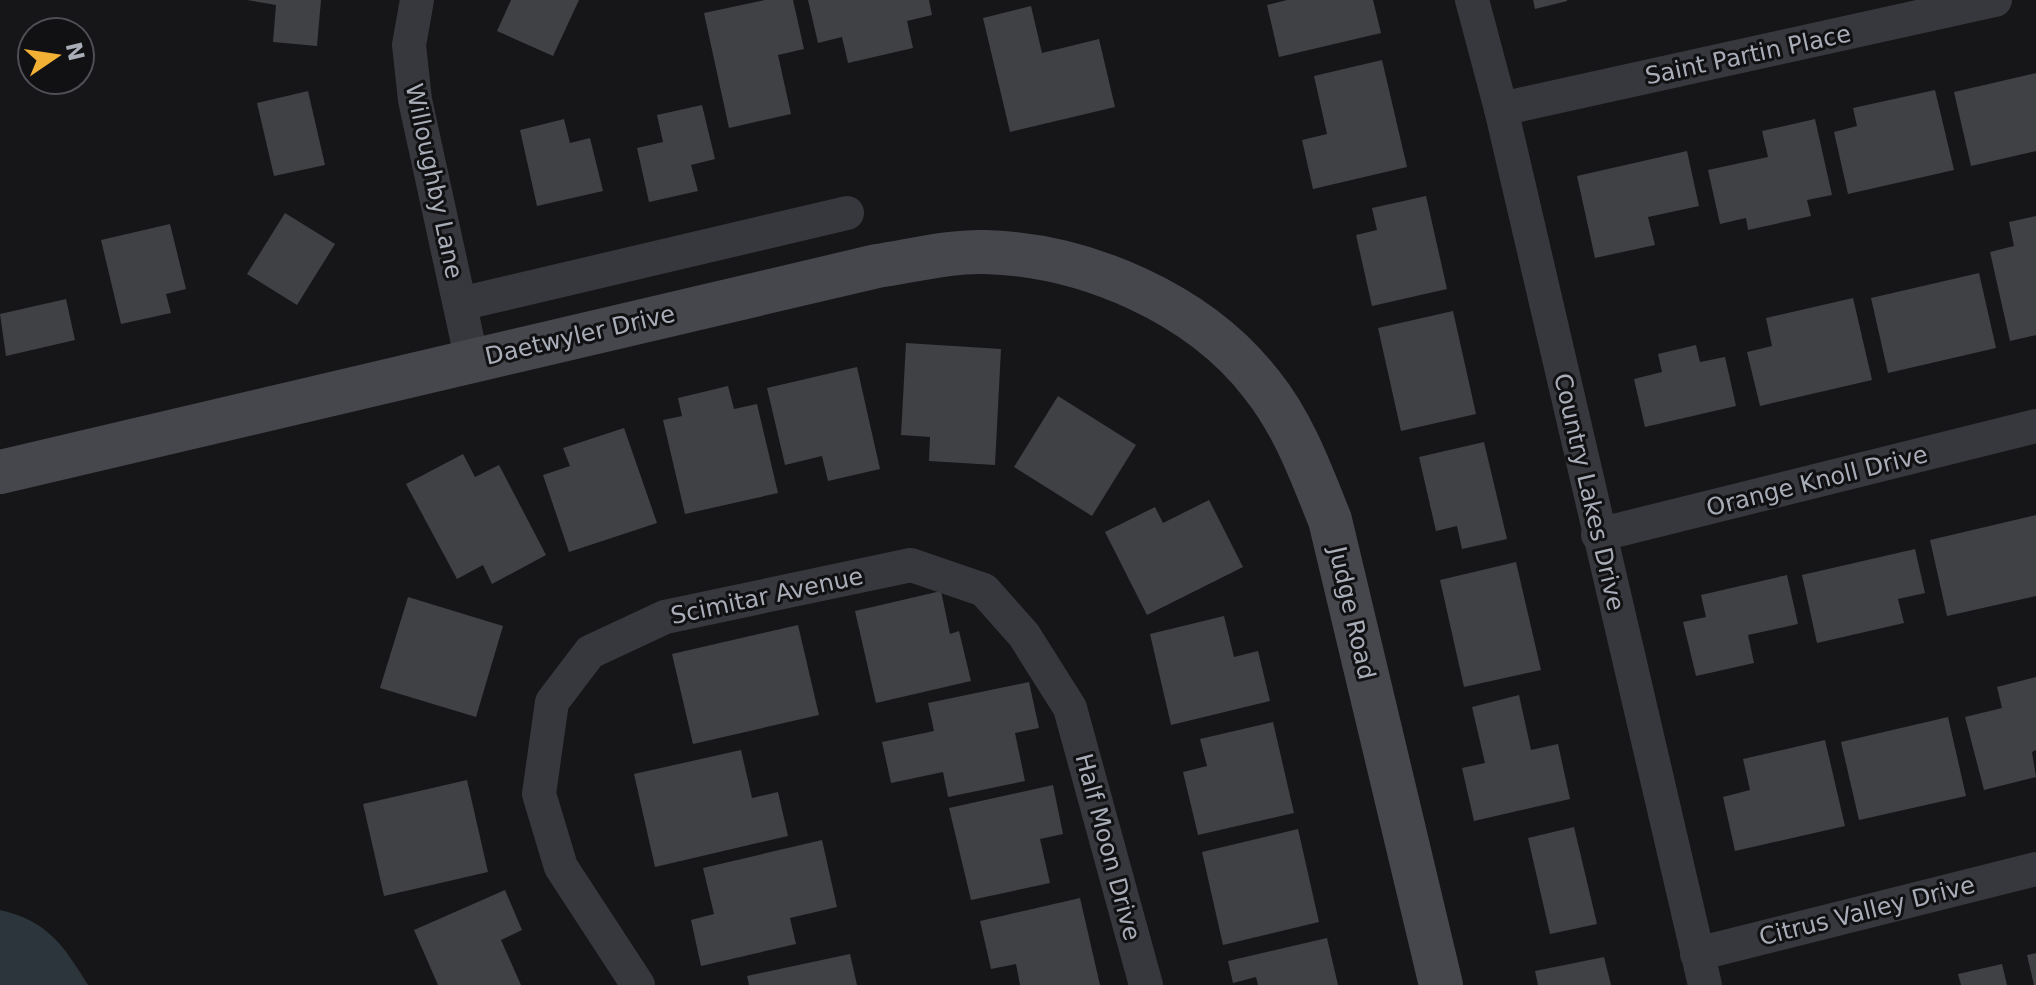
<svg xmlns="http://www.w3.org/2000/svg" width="2036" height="985" font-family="'DejaVu Sans',sans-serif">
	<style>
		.water { fill: #2c353c }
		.building { fill: #404145 }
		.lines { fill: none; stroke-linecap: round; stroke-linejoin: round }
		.street { stroke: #37383d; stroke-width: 34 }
		.secondary { stroke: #45474d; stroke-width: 44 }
		.labels { text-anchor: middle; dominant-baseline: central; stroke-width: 6; stroke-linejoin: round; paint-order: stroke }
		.street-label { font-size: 24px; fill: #a8adb8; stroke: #111113 }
	</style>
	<rect width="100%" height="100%" fill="#161618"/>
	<path class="water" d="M0,910C48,921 63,945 88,985H0Z"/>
	<g class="building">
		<polygon points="247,0 321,0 317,46 273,42 276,5"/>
		<polygon points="511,0 579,0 553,56 497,31"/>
		<polygon points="765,0 793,0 804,49 778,55 791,114 729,128 704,13"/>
		<polygon points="808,0 929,0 932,15 907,21 913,48 848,63 842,37 818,43"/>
		<polygon points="1287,0 1373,0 1381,33 1279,57 1267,5"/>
		<polygon points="1533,0 1567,0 1567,1 1535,9"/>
		<polygon points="1031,6 1042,53 1099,39 1115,107 1010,132 983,18"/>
		<polygon points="1382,60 1407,167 1313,189 1302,140 1327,134 1314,76"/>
		<polygon points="2036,73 2036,151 1971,166 1954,92"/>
		<polygon points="1935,90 1954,170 1848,194 1834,132 1857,126 1853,108"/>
		<polygon points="308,91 325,165 274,176 257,103"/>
		<polygon points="702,105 715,159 691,165 698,191 649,202 637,148 663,142 657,115"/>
		<polygon points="564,119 570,143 590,138 603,191 537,206 520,130"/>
		<polygon points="1815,119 1832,195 1807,200 1811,216 1748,230 1746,218 1720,224 1708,170 1768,157 1762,131"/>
		<polygon points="1687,151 1699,206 1648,217 1655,245 1595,258 1577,176"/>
		<polygon points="1426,196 1447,289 1372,306 1356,235 1377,230 1372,208"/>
		<polygon points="285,213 335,244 297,305 247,274"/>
		<polygon points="2036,216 2036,335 2010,341 1990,252 2014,246 2009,222"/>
		<polygon points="170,224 186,289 166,294 171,313 121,324 101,240"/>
		<polygon points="1979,273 1996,348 1888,373 1871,298"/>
		<polygon points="1853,298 1872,380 1760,406 1747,352 1772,346 1766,318"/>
		<polygon points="66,299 75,340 6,356 0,314"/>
		<polygon points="1453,311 1476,414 1401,431 1378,328"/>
		<polygon points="906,343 1001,349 995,465 929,461 930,437 901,435"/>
		<polygon points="1696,345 1700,362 1725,357 1736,406 1645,427 1634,379 1662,372 1658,354"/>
		<polygon points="857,367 880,469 828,481 822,456 785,465 767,388"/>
		<polygon points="728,386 734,409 757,404 778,493 685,514 663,420 682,416 678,398"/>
		<polygon points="1058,396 1136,445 1092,516 1014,467"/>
		<polygon points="624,428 657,523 569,552 543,475 570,466 563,448"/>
		<polygon points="1484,442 1507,539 1462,549 1457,526 1436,531 1419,457"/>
		<polygon points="463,454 475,477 499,465 546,555 492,584 483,565 457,579 406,484"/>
		<polygon points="1209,500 1243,567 1147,615 1105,532 1155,507 1163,523"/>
		<polygon points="2036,515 2036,596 1947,616 1930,540"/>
		<polygon points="1915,549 1925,593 1898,599 1904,623 1817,643 1802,575"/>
		<polygon points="1516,562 1541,670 1464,687 1440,580"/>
		<polygon points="1787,575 1798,624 1748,635 1754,663 1696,676 1683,622 1706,617 1701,595"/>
		<polygon points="941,591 950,634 959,631 971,681 876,703 855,611"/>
		<polygon points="408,597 503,626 476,717 380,688"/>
		<polygon points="1224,616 1234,657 1258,651 1270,701 1171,725 1150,634"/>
		<polygon points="798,625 819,715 693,744 672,654"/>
		<polygon points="2036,677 2036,750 2032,752 2036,777 1984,790 1965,717 2002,708 1997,687"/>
		<polygon points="1029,682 1039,728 1015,733 1025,781 948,797 943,772 891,783 882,742 934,731 928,703"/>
		<polygon points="1519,695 1531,750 1558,744 1570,799 1474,821 1462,768 1485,763 1472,707"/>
		<polygon points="1948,717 1966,796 1859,820 1841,742"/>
		<polygon points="1273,722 1294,813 1198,835 1183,772 1207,766 1200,739"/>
		<polygon points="1825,740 1845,826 1735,851 1723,797 1750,790 1743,759"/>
		<polygon points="741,750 752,798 778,792 788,836 655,867 634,774"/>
		<polygon points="467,780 488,872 384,896 363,804"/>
		<polygon points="1053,785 1063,834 1040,839 1050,883 971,900 949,808"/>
		<polygon points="1574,827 1597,924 1550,934 1528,838"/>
		<polygon points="1298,829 1319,922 1223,945 1202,852"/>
		<polygon points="822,840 837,907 790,918 796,944 701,966 691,920 714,914 703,868"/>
		<polygon points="505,890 522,930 501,940 521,985 438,985 414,930"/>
		<polygon points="1080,898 1100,985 1020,985 1016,964 991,969 980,921"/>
		<polygon points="1327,938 1338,985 1258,985 1256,977 1233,983 1228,961"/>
		<polygon points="2036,953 2036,985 2034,985 2027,955"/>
		<polygon points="850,954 857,985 749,985 747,976"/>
		<polygon points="1604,957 1611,985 1538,985 1535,971"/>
		<polygon points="2002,964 2007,985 1961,985 1958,974"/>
	</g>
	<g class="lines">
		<g class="street">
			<polyline points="417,0 409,45 415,100 472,361"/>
			<polyline points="1472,0 1501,109 1705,985"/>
			<polyline points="1501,109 1995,0"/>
			<polyline points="460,304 847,213"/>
			<polyline points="1598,535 2036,426"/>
			<polyline points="1697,954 2036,869"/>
			<polyline points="638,985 561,867 539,794 552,702 590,652 665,617 911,565 984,590 1024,635 1070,708 1146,985"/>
		</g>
		<path class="secondary" d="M0,472L877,266C911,261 950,251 985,252C1086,255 1199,303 1262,385C1294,425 1311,473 1330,520L1441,985"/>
	</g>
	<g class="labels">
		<g class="street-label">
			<text transform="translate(1748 55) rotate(-12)">Saint Partin Place</text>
			<text transform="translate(434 181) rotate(78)">Willoughby Lane</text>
			<text transform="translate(580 335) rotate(-13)">Daetwyler Drive</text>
			<text transform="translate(1817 481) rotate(-14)">Orange Knoll Drive</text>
			<text transform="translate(1589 492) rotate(77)">Country Lakes Drive</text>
			<text transform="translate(767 596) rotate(-12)">Scimitar Avenue</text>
			<text transform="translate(1352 613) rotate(77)">Judge Road</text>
			<text transform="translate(1108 847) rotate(75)">Half Moon Drive</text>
			<text transform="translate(1867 911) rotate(-14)">Citrus Valley Drive</text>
		</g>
	</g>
	<g transform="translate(56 56) rotate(77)"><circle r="38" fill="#111113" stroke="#4d4f55" stroke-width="2"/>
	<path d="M0-6L14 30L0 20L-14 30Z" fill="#f2b134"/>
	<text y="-12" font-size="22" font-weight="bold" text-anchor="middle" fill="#a8adb8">N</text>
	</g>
</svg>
